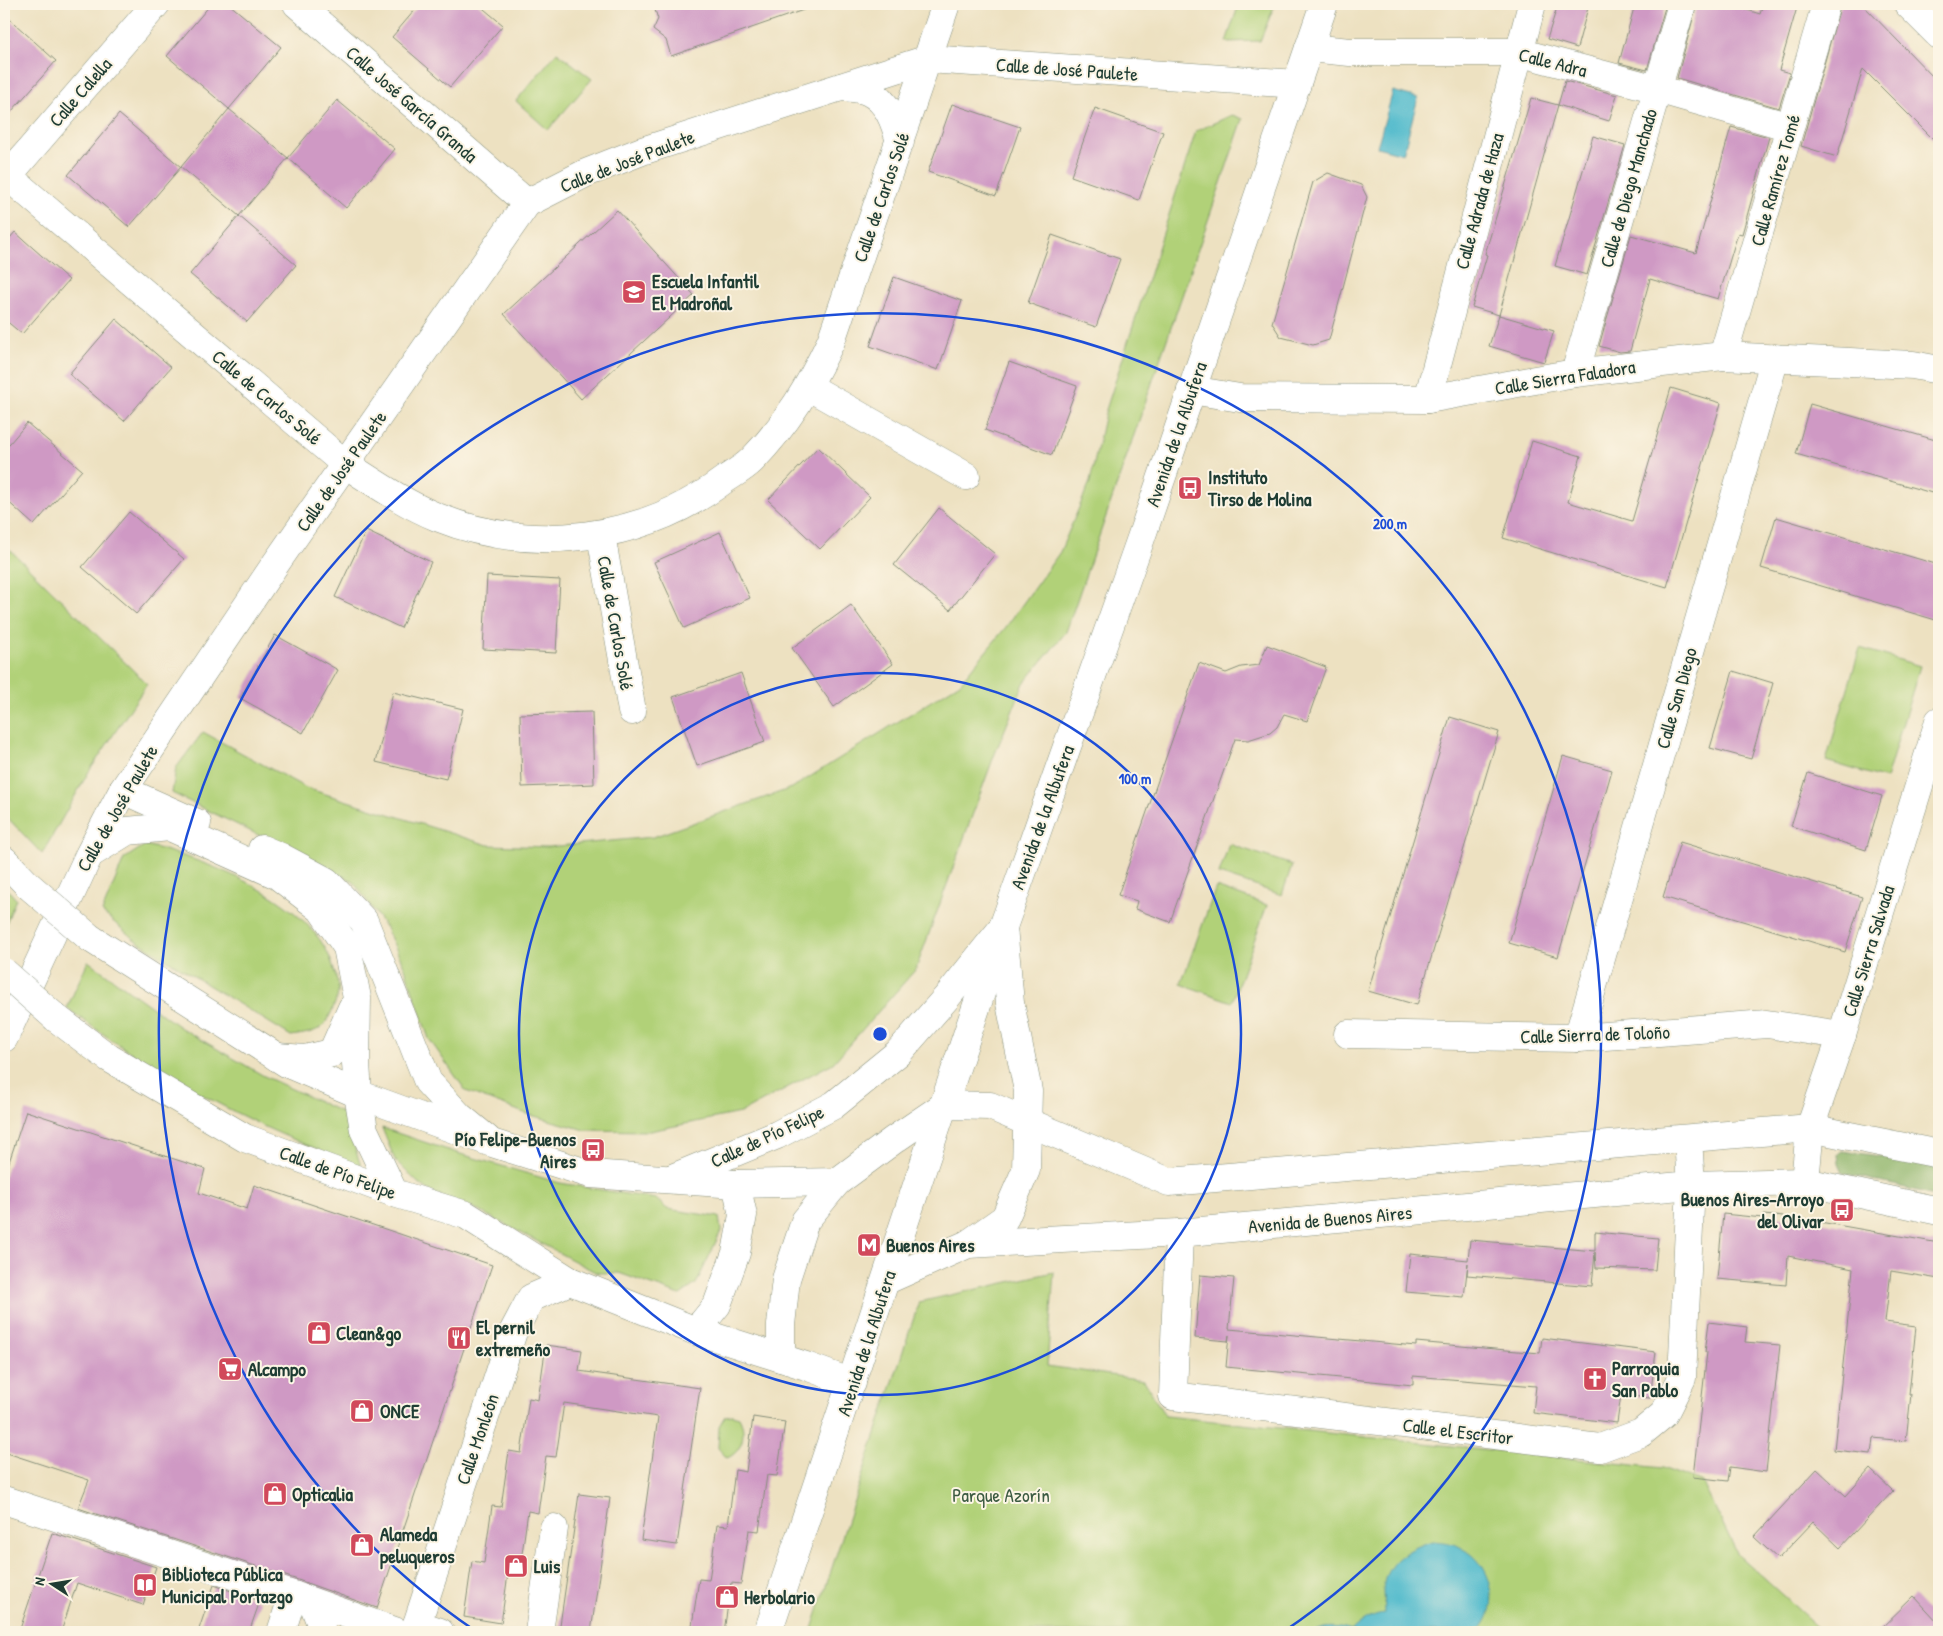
<svg xmlns="http://www.w3.org/2000/svg" width="1943" height="1636" font-family="'Patrick Hand',sans-serif">
	<style>
		.green { fill: #b1d178; stroke: #688756 }
		.forest { fill: #8cb368; stroke: #56784e }
		.water { fill: #50bacc; stroke: #387c80 }
		.building { fill: #cf99c4 }
		.lines { fill: none; stroke-linecap: round; stroke-linejoin: round }
		.street-casing { stroke: #868f7a; stroke-width: 29 }
		.secondary-casing { stroke: #868f7a; stroke-width: 29 }
		.primary-casing { stroke: #868f7a; stroke-width: 29 }
		.street { stroke: #fff; stroke-width: 28 }
		.secondary { stroke: #fff; stroke-width: 28 }
		.primary { stroke: #fff; stroke-width: 28 }
		.secondary-bridge-casing { stroke: #868f7a; stroke-width: 29; stroke-linecap: butt }
		.secondary-bridge { stroke: #fff; stroke-width: 28 }
		.ring { fill: none; stroke: #1d4ed8; stroke-width: 2.5 }
		.labels { text-anchor: middle; dominant-baseline: central; stroke-width: 4; stroke-linejoin: round; paint-order: stroke }
		.street-label { font-size: 19px; fill: #1f3d34; stroke: #fcf5e5 }
		.poi-label { font-size: 19px; font-weight: bold; fill: #1f3d34; stroke: #fcf5e5; text-anchor: start }
		.park-label { font-size: 19px; fill: #3c5b42; stroke: #fcf5e5 }
		.centre { fill: #1d4ed8; stroke: #fcf5e5; stroke-width: 2.5 }
		.ring-label { font-size: 15px; text-anchor: middle; font-weight: bold; fill: #1d4ed8; stroke: #fcf5e5; stroke-width: 4; stroke-linejoin: round; paint-order: stroke }
	</style>
	<rect width="100%" height="100%" fill="#fcf5e5"/>
	<filter id="ink" filterUnits="userSpaceOnUse"><feTurbulence type="fractalNoise" baseFrequency=".02" numOctaves="2"/><feDisplacementMap in="SourceGraphic" scale="10" xChannelSelector="R" yChannelSelector="G"/><feConvolveMatrix kernelMatrix="1 2 1 2 8 2 1 2 1" color-interpolation-filters="sRGB"/></filter>
	<filter id="wash" filterUnits="userSpaceOnUse"><feTurbulence type="fractalNoise" baseFrequency=".0096" numOctaves="4" result="noise"/><feDisplacementMap in="SourceGraphic" scale="20" xChannelSelector="R" yChannelSelector="G"/><feGaussianBlur stdDeviation="1.12" result="paint"/><feColorMatrix in="noise" values="0 0 0 0 0 0 0 0 0 0 0 0 0 0 0 0 0 1.4 0 .05"/><feComposite in="paint" operator="in"/></filter>
	<g filter="url(#wash)">
		<rect width="100%" height="100%" fill="#ede1c1"/>
		<g class="green">
			<polygon points="1239,4 1275,4 1260,41 1226,42"/>
			<polygon points="557,52 592,79 548,130 516,101"/>
			<polygon points="1232,115 1243,119 1066,632 1024,683 994,756 916,969 833,1063 740,1113 650,1131 585,1130 527,1114 466,1091 429,1039 405,968 386,928 353,881 172,793 176,768 203,732 306,788 488,845 548,847 653,837 792,788 960,683 1006,627 1060,552 1090,482 1105,413 1196,131"/>
			<polygon points="4,544 147,684 88,773 42,854 4,814"/>
			<polygon points="1860,648 1920,666 1886,779 1826,761"/>
			<polygon points="1229,844 1292,865 1282,895 1219,874"/>
			<path d="M145,845C207,860 317,901 334,970C338,984 341,988 335,1003C325,1030 319,1032 291,1036L135,940L102,912L124,859Z"/>
			<polygon points="4,886 16,899 4,928"/>
			<polygon points="1216,887 1267,905 1232,1002 1181,984"/>
			<path d="M88,961L181,1028L264,1076L343,1113L361,1166C326,1152 289,1139 255,1122C189,1090 125,1052 67,1008Z"/>
			<polygon points="382,1128 457,1153 560,1183 656,1199 667,1209 719,1217 721,1231 696,1284 680,1295 619,1273 597,1273 474,1208 433,1193 417,1182 395,1160"/>
			<polygon points="1054,1272 1047,1366 1144,1380 1165,1416 1662,1468 1703,1483 1738,1555 1823,1632 811,1632 919,1302"/>
			<path d="M732,1415L739,1417C747,1431 743,1452 727,1458L718,1448L719,1426L725,1416Z"/>
		</g>
		<polygon class="forest" points="1842,1151 1939,1164 1939,1196 1843,1173 1839,1164 1838,1154"/>
		<g class="water">
			<polygon points="1393,91 1418,98 1403,154 1377,147"/>
			<path d="M1432,1541C1442,1542 1452,1542 1462,1548C1492,1563 1503,1607 1478,1632H1314C1328,1625 1339,1627 1352,1631C1362,1622 1370,1616 1384,1614C1384,1606 1383,1598 1383,1590C1385,1561 1408,1549 1432,1541Z"/>
		</g>
		<g id="blocks">
			<g class="building">
				<polygon points="211,4 229,4 281,47 229,109 167,56"/>
				<polygon points="420,4 478,4 503,25 450,87 392,37"/>
				<polygon points="653,4 812,4 812,7 671,56 666,40 653,30 658,19"/>
				<polygon points="1558,4 1589,4 1577,48 1547,39"/>
				<polygon points="1635,4 1666,4 1647,70 1619,63"/>
				<polygon points="1697,4 1728,4 1760,14 1763,4 1798,4 1779,70 1790,73 1779,108 1677,78"/>
				<polygon points="1841,4 1862,4 1939,83 1939,145 1863,69 1837,157 1801,146"/>
				<polygon points="4,14 56,61 4,120"/>
				<polygon points="1565,81 1617,95 1609,121 1558,105"/>
				<polygon points="1531,98 1558,105 1499,315 1472,307 1487,255 1485,254"/>
				<polygon points="337,100 395,149 346,208 288,158"/>
				<polygon points="952,104 1020,127 996,196 928,172"/>
				<polygon points="1095,108 1163,132 1139,200 1071,176"/>
				<polygon points="229,109 288,158 239,216 181,167"/>
				<polygon points="119,114 181,167 129,227 68,175"/>
				<polygon points="1731,127 1769,137 1742,234 1738,233 1718,299 1650,279 1630,351 1620,352 1599,346 1631,235 1696,253"/>
				<polygon points="1593,136 1625,145 1587,275 1555,266"/>
				<polygon points="1328,173 1361,185 1367,197 1329,340 1313,345 1281,337 1272,323 1313,182"/>
				<polygon points="617,210 694,295 581,399 504,314"/>
				<polygon points="239,216 296,265 247,322 190,274"/>
				<polygon points="15,232 69,280 22,334 4,319 4,245"/>
				<polygon points="1052,235 1120,259 1096,327 1028,303"/>
				<polygon points="894,277 962,301 938,370 870,346"/>
				<polygon points="1499,315 1554,331 1544,362 1489,346"/>
				<polygon points="116,319 171,367 124,421 69,374"/>
				<polygon points="1009,362 1077,386 1052,455 985,430"/>
				<polygon points="1671,388 1721,403 1667,587 1503,538 1532,441 1581,456 1568,502 1632,521"/>
				<polygon points="1810,404 1939,441 1939,495 1796,454"/>
				<polygon points="27,423 82,470 34,525 4,498 4,450"/>
				<polygon points="818,447 870,497 820,549 768,500"/>
				<polygon points="939,508 995,554 950,610 894,565"/>
				<polygon points="129,512 184,559 136,614 82,567"/>
				<polygon points="1776,517 1939,565 1939,621 1761,568"/>
				<polygon points="366,531 431,562 401,628 335,597"/>
				<polygon points="720,532 750,598 684,628 654,562"/>
				<polygon points="487,576 560,580 556,653 483,649"/>
				<polygon points="851,605 893,664 834,707 792,648"/>
				<polygon points="275,635 338,670 303,733 240,698"/>
				<polygon points="1267,645 1326,667 1307,721 1284,714 1277,727 1270,733 1248,740 1235,739 1170,922 1135,909 1137,901 1118,895 1199,663 1226,673 1241,667 1259,665"/>
				<polygon points="1733,671 1773,683 1751,759 1710,748"/>
				<polygon points="741,673 765,742 697,766 673,697"/>
				<polygon points="393,692 463,709 446,779 376,762"/>
				<polygon points="592,712 594,784 522,787 520,714"/>
				<polygon points="1450,717 1499,732 1417,1005 1368,991"/>
				<polygon points="1563,756 1612,770 1558,957 1509,943"/>
				<polygon points="1808,773 1882,796 1866,850 1791,826"/>
				<polygon points="1680,842 1862,897 1845,952 1663,897"/>
				<polygon points="26,1111 205,1169 199,1193 247,1209 254,1185 492,1265 377,1608 298,1580 78,1508 89,1480 4,1452 4,1177"/>
				<polygon points="1723,1214 1763,1218 1764,1215 1803,1219 1939,1243 1939,1279 1891,1271 1885,1322 1916,1326 1909,1394 1911,1394 1906,1441 1873,1438 1871,1454 1834,1450 1853,1269 1788,1256 1786,1285 1717,1279"/>
				<polygon points="1595,1232 1658,1238 1655,1270 1596,1268 1595,1252 1592,1286 1467,1275 1468,1263 1464,1297 1406,1292 1410,1254 1468,1260 1470,1240 1595,1251"/>
				<polygon points="1200,1275 1234,1278 1229,1329 1416,1346 1416,1342 1540,1353 1542,1338 1656,1352 1650,1398 1621,1395 1617,1423 1533,1413 1536,1386 1413,1376 1413,1385 1226,1367 1229,1335 1228,1341 1195,1338"/>
				<polygon points="1709,1322 1747,1327 1745,1342 1780,1345 1766,1472 1730,1467 1728,1481 1693,1477 1707,1352 1705,1352"/>
				<polygon points="546,1345 582,1350 579,1371 700,1388 677,1545 641,1540 658,1417 564,1403 556,1457 546,1456 538,1513 528,1511 520,1568 509,1567 501,1623 464,1617 472,1561 484,1563 492,1506 501,1507 509,1451 521,1453 529,1398 538,1400"/>
				<polygon points="753,1417 785,1422 777,1476 767,1475 759,1531 749,1530 741,1584 731,1583 724,1632 691,1632 699,1579 709,1580 717,1525 728,1526 735,1470 746,1472"/>
				<polygon points="1817,1469 1846,1496 1870,1469 1893,1491 1840,1548 1813,1522 1778,1559 1754,1537"/>
				<polygon points="579,1494 610,1498 602,1554 591,1632 559,1632"/>
				<polygon points="52,1533 156,1567 143,1605 77,1583 61,1632 19,1632"/>
				<polygon points="214,1585 260,1601 249,1632 198,1632"/>
				<polygon points="1914,1596 1939,1623 1939,1632 1877,1632"/>
			</g>
		</g>
	</g>
	<g filter="url(#ink)">
		<use href="#blocks" fill-opacity="0" stroke="#868f7a" stroke-width="1"/>
		<g class="lines">
			<defs>
				<g id="street">
					<polyline points="297,4 527,203"/>
					<polyline points="1908,4 1939,35"/>
					<polyline points="1309,48 1350,52 1518,52 1657,89 1790,127"/>
					<path d="M841,87C850,88 861,88 869,92C888,101 895,123 900,142"/>
					<path d="M4,173L345,464C375,483 405,504 437,517C531,555 643,541 724,480C733,474 744,468 752,460C788,423 809,387 831,341L946,4"/>
					<polyline points="4,180 156,4"/>
					<polyline points="1723,356 1826,4"/>
					<polyline points="1575,373 1682,4"/>
					<polyline points="809,387 966,476"/>
					<polyline points="1191,390 1240,398 1428,399 1575,373 1723,356 1913,365 1939,370"/>
					<polyline points="1428,399 1532,4"/>
					<polyline points="601,535 632,711"/>
					<polyline points="123,790 197,823"/>
					<polyline points="262,849 281,857 326,881 364,921 428,1082 459,1116 487,1139"/>
					<polyline points="90,854 127,831 170,827 277,875 321,909 347,947 357,998 356,1063 358,1094 364,1130 394,1193"/>
					<polyline points="1348,1034 1578,1038 1767,1024 1842,1035"/>
					<polyline points="4,1038 89,855 123,790 274,566 527,203 586,173 642,151 928,59 1297,84"/>
					<polyline points="1578,1038 1775,358"/>
					<polyline points="277,1057 305,1059 332,1053 352,1008"/>
					<polyline points="1805,1182 1810,1128 1842,1035 1939,721"/>
					<polyline points="1179,1233 1173,1396 1600,1448 1641,1433 1664,1414 1682,1378 1691,1185 1688,1139"/>
					<polyline points="968,1244 1005,1218 1026,1170 1028,1091 1010,1003 1003,927"/>
					<polyline points="4,1500 293,1595 397,1632"/>
					<polyline points="313,1603 321,1624 320,1632"/>
					<polyline points="417,1624 513,1332 531,1298 570,1281"/>
					<polyline points="417,1624 440,1632"/>
					<polyline points="281,1632 293,1595"/>
					<polyline points="539,1632 554,1528"/>
				</g>
				<g id="secondary">
					<polyline points="4,860 28,885"/>
					<polyline points="90,938 288,1064 358,1094 492,1143 590,1174 736,1184 837,1182 895,1139 945,1105 990,1106 1169,1182 1810,1128 1939,1154"/>
					<polyline points="56,1018 109,1058 245,1138 394,1193 466,1215 570,1281 696,1331 806,1366 852,1383"/>
					<polyline points="675,1177 777,1135 834,1105 898,1053 947,997 1001,930"/>
					<polyline points="887,1280 968,1244 1179,1233 1691,1185 1805,1182 1939,1211"/>
					<polyline points="696,1331 717,1305 736,1253 743,1215 736,1184"/>
					<polyline points="781,1358 781,1325 786,1279 805,1221 837,1182"/>
				</g>
				<polyline id="primary" points="768,1632 1003,927 1141,538 1324,4"/>
			</defs>
			<use href="#street" class="street-casing"/>
			<use href="#secondary" class="secondary-casing"/>
			<use href="#primary" class="primary-casing"/>
			<use href="#street" class="street"/>
			<use href="#secondary" class="secondary"/>
			<use href="#primary" class="primary"/>
			<defs>
				<g id="secondary-bridge">
					<polyline points="28,885 90,938"/>
					<polyline points="4,972 56,1018"/>
				</g>
			</defs>
			<use href="#secondary-bridge" class="secondary-bridge-casing"/>
			<use href="#secondary-bridge" class="secondary-bridge"/>
		</g>
	</g>
	<g class="ring">
		<circle cx="880" cy="1034" r="361"/>
		<path d="M477 1632A721 721 0 1 1 1283 1632"/>
	</g>
	<defs>
		<symbol id="school-square" viewBox="-11 -11 22 22"><rect x="-9" y="-9" width="18" height="18" rx="4" fill="#d1495b" stroke="#fcf5e5"/><path d="M0-5L7-2L0 1L-7-2ZM-4 1L0 2.5L4 1V4Q0 6-4 4Z" fill="#fff"/></symbol>
		<symbol id="bus-square" viewBox="-11 -11 22 22"><rect x="-9" y="-9" width="18" height="18" rx="4" fill="#d1495b" stroke="#fcf5e5"/><path d="M-5-6H5V4H4V6H2V4H-2V6H-4V4H-5ZM-3.5-4V0h7V-4ZM-3.5 1.2v1.5H-2V1.2ZM2 1.2v1.5H3.5V1.2Z" fill="#fff"/></symbol>
		<symbol id="metro-square" viewBox="-11 -11 22 22"><rect x="-9" y="-9" width="18" height="18" rx="4" fill="#d1495b" stroke="#fcf5e5"/><path d="M-5.5 5V-5H-3L0 0L3-5H5.5V5H3V-.5L0 4L-3-.5V5Z" fill="#fff"/></symbol>
		<symbol id="shop-square" viewBox="-11 -11 22 22"><rect x="-9" y="-9" width="18" height="18" rx="4" fill="#d1495b" stroke="#fcf5e5"/><path d="M-5-2.5h2.3a2.7 3.5 0 0 1 5.4 0H5L5.5 6h-11ZM-1.5-2.5h3a1.5 2.3 0 0 0-3 0Z" fill="#fff"/></symbol>
		<symbol id="restaurant-square" viewBox="-11 -11 22 22"><rect x="-9" y="-9" width="18" height="18" rx="4" fill="#d1495b" stroke="#fcf5e5"/><path d="M-5-6h1v4h1v-4h1v4h1v-4h1v5L-1.5 .5V6h-2V.5L-5-1ZM5-6V6H3V1.5H1.5Q1.5-4 5-6Z" fill="#fff"/></symbol>
		<symbol id="supermarket-square" viewBox="-11 -11 22 22"><rect x="-9" y="-9" width="18" height="18" rx="4" fill="#d1495b" stroke="#fcf5e5"/><path d="M-6-5.5h2.5l.6 2H6L4.5 2H-2.5L-4.4-4H-6ZM-1.5 3.2a1.3 1.3 0 1 0 .1 0ZM3 3.2a1.3 1.3 0 1 0 .1 0Z" fill="#fff"/></symbol>
		<symbol id="church-square" viewBox="-11 -11 22 22"><rect x="-9" y="-9" width="18" height="18" rx="4" fill="#d1495b" stroke="#fcf5e5"/><path d="M-1.2-6h2.4v3.5h3.3v2.4h-3.3V6h-2.4V-.1h-3.3v-2.4h3.3Z" fill="#fff"/></symbol>
		<symbol id="library-square" viewBox="-11 -11 22 22"><rect x="-9" y="-9" width="18" height="18" rx="4" fill="#d1495b" stroke="#fcf5e5"/><path d="M-6-4Q-3-5.5-.7-3.5V5Q-3 3-6 4ZM6-4Q3-5.5 .7-3.5V5Q3 3 6 4Z" fill="#fff"/></symbol>
	</defs>
	<g fill-rule="evenodd">
		<use href="#school-square" x="620" y="278" width="28" height="28"/>
		<use href="#bus-square" x="1176" y="474" width="28" height="28"/>
		<use href="#bus-square" x="579" y="1136" width="28" height="28"/>
		<use href="#bus-square" x="1828" y="1196" width="28" height="28"/>
		<use href="#metro-square" x="855" y="1231" width="28" height="28"/>
		<use href="#shop-square" x="305" y="1319" width="28" height="28"/>
		<use href="#restaurant-square" x="445" y="1324" width="28" height="28"/>
		<use href="#supermarket-square" x="216" y="1355" width="28" height="28"/>
		<use href="#church-square" x="1581" y="1365" width="28" height="28"/>
		<use href="#shop-square" x="348" y="1397" width="28" height="28"/>
		<use href="#shop-square" x="261" y="1480" width="28" height="28"/>
		<use href="#shop-square" x="348" y="1531" width="28" height="28"/>
		<use href="#shop-square" x="502" y="1552" width="28" height="28"/>
		<use href="#library-square" x="131" y="1571" width="28" height="28"/>
		<use href="#shop-square" x="713" y="1583" width="28" height="28"/>
	</g>
	<g class="labels">
		<g class="street-label">
			<text transform="translate(1553 62) rotate(14)">Calle Adra</text>
			<text transform="translate(1067 69) rotate(4)">Calle de José Paulete</text>
			<text transform="translate(80 92) rotate(-49)">Calle Calella</text>
			<text transform="translate(412 104) rotate(41)">Calle José García Granda</text>
			<text transform="translate(627 161) rotate(-21)">Calle de José Paulete</text>
			<text transform="translate(1775 180) rotate(-74)">Calle Ramírez Tomé</text>
			<text transform="translate(1628 188) rotate(-74)">Calle de Diego Manchado</text>
			<text transform="translate(881 197) rotate(-71)">Calle de Carlos Solé</text>
			<text transform="translate(1479 201) rotate(-75)">Calle Adrada de Haza</text>
			<text transform="translate(1565 377) rotate(-9)">Calle Sierra Faladora</text>
			<text transform="translate(267 397) rotate(40)">Calle de Carlos Solé</text>
			<text transform="translate(1176 434) rotate(-71)">Avenida de la Albufera</text>
			<text transform="translate(341 471) rotate(-55)">Calle de José Paulete</text>
			<text transform="translate(616 623) rotate(80)">Calle de Carlos Solé</text>
			<text transform="translate(1676 698) rotate(-74)">Calle San Diego</text>
			<text transform="translate(117 808) rotate(-60)">Calle de José Paulete</text>
			<text transform="translate(1042 817) rotate(-70)">Avenida de la Albufera</text>
			<text transform="translate(1868 951) rotate(-73)">Calle Sierra Salvada</text>
			<text transform="translate(1595 1034) rotate(-2)">Calle Sierra de Toloño</text>
			<text transform="translate(767 1136) rotate(-25)">Calle de Pío Felipe</text>
			<text transform="translate(338 1172) rotate(20)">Calle de Pío Felipe</text>
			<text transform="translate(1330 1219) rotate(-5)">Avenida de Buenos Aires</text>
			<text transform="translate(866 1343) rotate(-72)">Avenida de la Albufera</text>
			<text transform="translate(1458 1431) rotate(7)">Calle el Escritor</text>
			<text transform="translate(477 1439) rotate(-71)">Calle Monleón</text>
		</g>
		<g class="poi-label">
			<text x="652" y="281">Escuela Infantil<tspan x="652" dy="22">El Madroñal</tspan></text>
			<text x="1208" y="477">Instituto<tspan x="1208" dy="22">Tirso de Molina</tspan></text>
			<text x="576" y="1139" text-anchor="end">Pío Felipe-Buenos<tspan x="576" dy="22">Aires</tspan></text>
			<text x="1824" y="1199" text-anchor="end">Buenos Aires-Arroyo<tspan x="1824" dy="22">del Olivar</tspan></text>
			<text x="886" y="1245">Buenos Aires</text>
			<text x="476" y="1327">El pernil<tspan x="476" dy="22">extremeño</tspan></text>
			<text x="336" y="1333">Clean&amp;go</text>
			<text x="1612" y="1368">Parroquia<tspan x="1612" dy="22">San Pablo</tspan></text>
			<text x="248" y="1369">Alcampo</text>
			<text x="380" y="1411">ONCE</text>
			<text x="292" y="1494">Opticalia</text>
			<text x="380" y="1534">Alameda<tspan x="380" dy="22">peluqueros</tspan></text>
			<text x="534" y="1566">Luis</text>
			<text x="162" y="1574">Biblioteca Pública<tspan x="162" dy="22">Municipal Portazgo</tspan></text>
			<text x="744" y="1597">Herbolario</text>
		</g>
		<g class="park-label">
			<text x="1001" y="1495">Parque Azorín</text>
		</g>
	</g>
	<circle cx="880" cy="1034" r="8" class="centre"/>
	<g class="ring-label">
		<text x="1390" y="529">200 m</text>
		<text x="1135" y="784">100 m</text>
	</g>
	<rect width="1943" height="1636" fill="none" stroke="#fcf5e5" stroke-width="20"/>
	<g transform="translate(52 1584) rotate(282)" stroke="#fcf5e5" stroke-width="4" paint-order="stroke">
	<path d="M0-4L9 19L0 12L-9 19Z" fill="#1f3d34"/>
	<text y="-8" font-size="14" font-weight="bold" text-anchor="middle" fill="#1f3d34">N</text>
	</g>
</svg>
